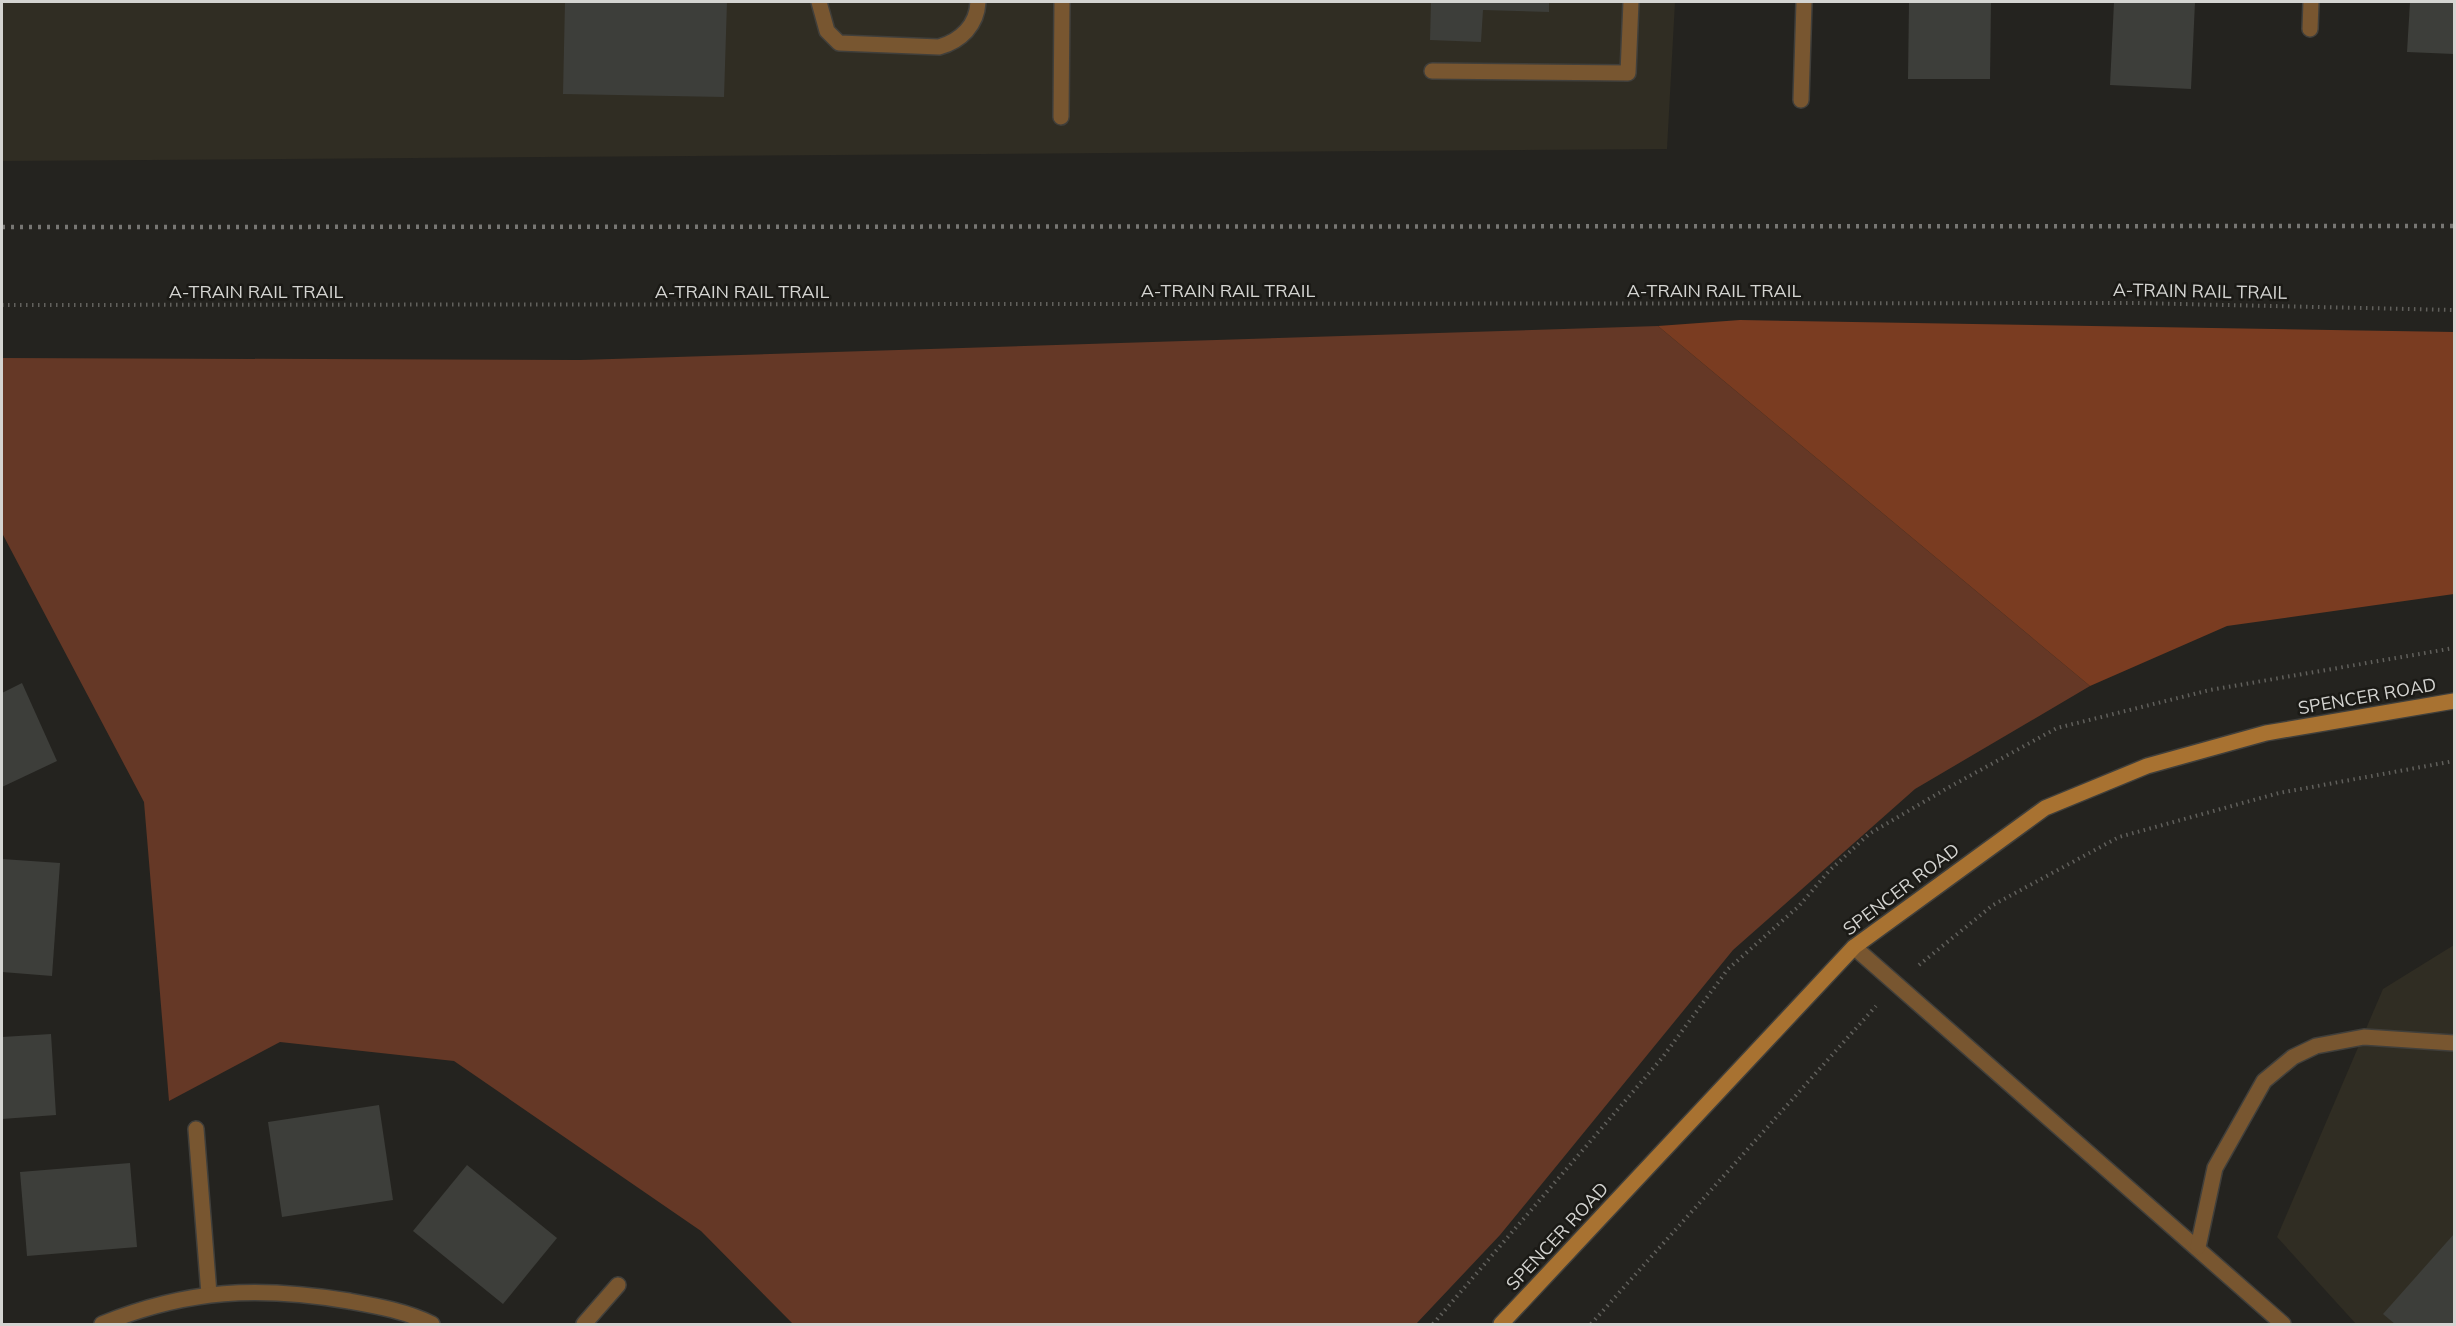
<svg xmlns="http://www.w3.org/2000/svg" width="2456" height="1326" font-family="Mulish,sans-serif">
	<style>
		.built { fill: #302d23 }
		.green { fill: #653826 }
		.forest { fill: #7a3c21 }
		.building { fill: #3d3e3a }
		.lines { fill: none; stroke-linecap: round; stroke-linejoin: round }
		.lane-casing { stroke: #403f3b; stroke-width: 18 }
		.street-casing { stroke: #403f3b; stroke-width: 18 }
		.secondary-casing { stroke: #403f3b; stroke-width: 18 }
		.path { stroke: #61605c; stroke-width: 4; stroke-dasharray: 1.5 4.5; stroke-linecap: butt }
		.lane { stroke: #785630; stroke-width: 15 }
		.street { stroke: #785630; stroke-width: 15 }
		.secondary { stroke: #a87231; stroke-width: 15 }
		.rail { stroke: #777673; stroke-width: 4.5; stroke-dasharray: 3 6; stroke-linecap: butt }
		.labels { text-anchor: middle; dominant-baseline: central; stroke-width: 5; stroke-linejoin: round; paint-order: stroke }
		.street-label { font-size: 18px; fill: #d4d4d1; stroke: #1b1a16 }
	</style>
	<rect width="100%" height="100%" fill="#24231f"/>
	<g class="built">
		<polygon points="2,2 1675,2 1667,149 2,161"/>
		<polygon points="2454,945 2454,1324 2356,1324 2277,1237 2383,989"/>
	</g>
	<polygon class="green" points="1658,326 2090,686 1915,789 1733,950 1500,1235 1416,1324 793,1324 701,1231 454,1061 280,1042 169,1101 144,802 2,533 2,358 580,360"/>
	<polygon class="forest" points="1740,320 2454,332 2454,594 2227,626 2090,686 1658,326"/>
	<g class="building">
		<polygon points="565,2 727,2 724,97 563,94"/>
		<polygon points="1431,2 1549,2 1549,12 1483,10 1481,42 1430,40"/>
		<polygon points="1909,2 1991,2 1990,79 1908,79"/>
		<polygon points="2114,2 2195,2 2191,89 2110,85"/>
		<polygon points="2410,2 2454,2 2454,54 2407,52"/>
		<polygon points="22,683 57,761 2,787 2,693"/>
		<polygon points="2,859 60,863 52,976 2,972"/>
		<polygon points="51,1034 56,1115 2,1119 2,1037"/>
		<polygon points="379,1105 393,1200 282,1217 268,1122"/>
		<polygon points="130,1163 137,1247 27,1256 20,1172"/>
		<polygon points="467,1165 557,1238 503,1304 413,1231"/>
		<polygon points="2454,1234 2454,1324 2395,1324 2383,1314"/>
	</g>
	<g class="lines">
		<defs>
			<g id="lane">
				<path d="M819,2L827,31L839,43L939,47C961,41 977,25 978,2"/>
				<polyline points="2310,29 2311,2"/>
				<polyline points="1432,71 1628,73 1631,2"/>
				<polyline points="1801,100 1804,2"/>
				<polyline points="1061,117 1062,2"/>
				<polyline points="1854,947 2283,1324"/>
				<polyline points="196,1129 209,1294"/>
				<polyline points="584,1324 618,1285"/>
			</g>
			<g id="street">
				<polyline points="2198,1247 2215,1168 2264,1081 2293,1057 2316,1046 2364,1037 2454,1043"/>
				<path d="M102,1324C188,1289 258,1286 349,1301C377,1306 406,1311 432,1324"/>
			</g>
			<polyline id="secondary" points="1501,1324 1854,947 2045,808 2147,766 2266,733 2454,701"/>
		</defs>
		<use href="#lane" class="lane-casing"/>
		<use href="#street" class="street-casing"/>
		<use href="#secondary" class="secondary-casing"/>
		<g class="path">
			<polyline points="2,305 2135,303 2454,310"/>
			<polyline points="1919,965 1993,905 2119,837 2279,793 2454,761"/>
			<polyline points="1433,1324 1662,1058 1728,969 1799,906 1829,871 1869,834 1944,790 2057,728 2210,690 2454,648"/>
			<polyline points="1591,1324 1876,1006"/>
		</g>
		<use href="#lane" class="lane"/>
		<use href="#street" class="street"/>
		<use href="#secondary" class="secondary"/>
		<polyline class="rail" points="2,227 2454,226"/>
	</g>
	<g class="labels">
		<g class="street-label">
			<text x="1228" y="290">A-TRAIN RAIL TRAIL</text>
			<text x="1714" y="290">A-TRAIN RAIL TRAIL</text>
			<text x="256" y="291">A-TRAIN RAIL TRAIL</text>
			<text x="742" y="291">A-TRAIN RAIL TRAIL</text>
			<text transform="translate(2200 291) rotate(1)">A-TRAIN RAIL TRAIL</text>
			<text transform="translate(2367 696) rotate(-10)">SPENCER ROAD</text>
			<text transform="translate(1901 889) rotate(-37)">SPENCER ROAD</text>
			<text transform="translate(1557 1236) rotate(-47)">SPENCER ROAD</text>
		</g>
	</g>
	<rect width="2456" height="1326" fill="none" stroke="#d4d4d1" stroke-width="6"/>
</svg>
